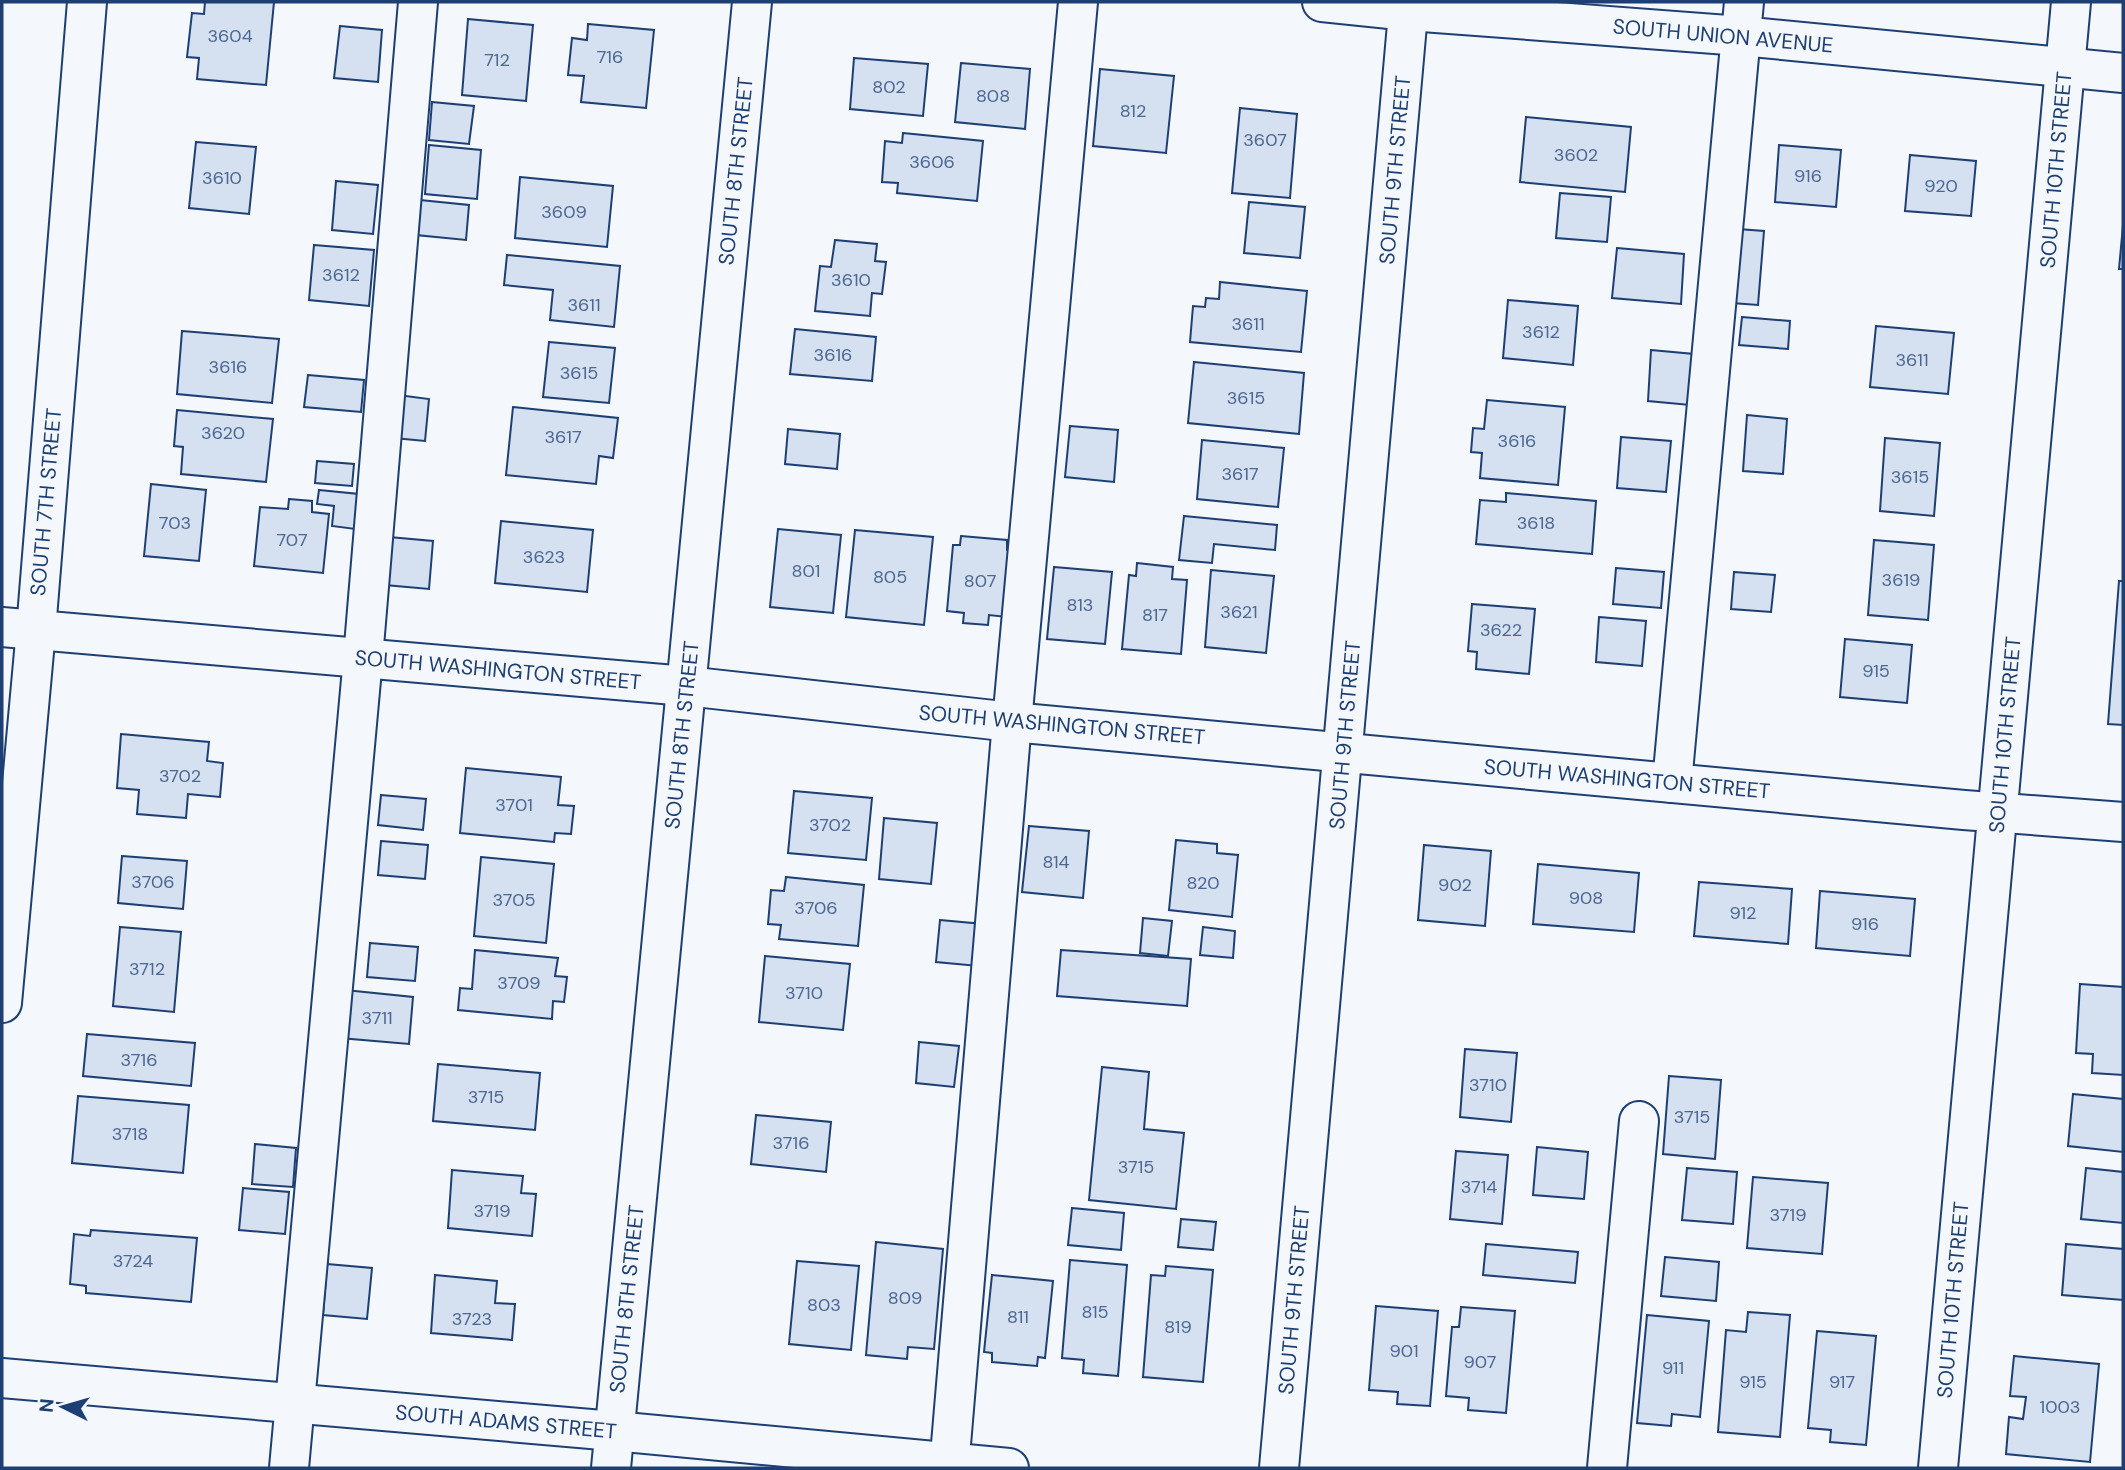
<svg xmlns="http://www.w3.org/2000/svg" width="2125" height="1470" font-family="'DM Sans',sans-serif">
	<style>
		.building { fill: #d5e0f0; stroke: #1d3f73; stroke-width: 2 }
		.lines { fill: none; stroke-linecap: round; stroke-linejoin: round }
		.minor-casing { stroke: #1d3f73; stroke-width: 42 }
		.major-casing { stroke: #1d3f73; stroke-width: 42 }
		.minor { stroke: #f4f7fb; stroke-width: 38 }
		.major { stroke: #f4f7fb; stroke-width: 38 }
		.labels { text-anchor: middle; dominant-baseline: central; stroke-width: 5; stroke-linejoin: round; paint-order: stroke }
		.number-label { font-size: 18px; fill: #4b6792 }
		.street-label { font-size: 21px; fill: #1d3f73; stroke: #f4f7fb }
	</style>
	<rect width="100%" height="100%" fill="#f4f7fb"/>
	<g class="building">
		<polygon points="205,2 274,2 266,85 197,79 199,58 187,57 192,13 204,14"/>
		<polygon points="468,19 533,25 526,101 462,95"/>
		<polygon points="588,24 654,30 646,108 581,102 584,76 568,75 572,38 587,40"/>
		<polygon points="340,26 382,30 378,82 334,78"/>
		<polygon points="854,58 928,64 923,116 850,109"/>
		<polygon points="961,63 1030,69 1025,129 955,122"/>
		<polygon points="1100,69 1174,76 1166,153 1093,146"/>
		<polygon points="432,102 474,106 469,144 429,140"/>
		<polygon points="1240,108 1297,114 1290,198 1232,193"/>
		<polygon points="1526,117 1631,127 1625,192 1520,182"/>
		<polygon points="903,133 983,141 977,201 897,193 898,183 882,182 885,141 902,143"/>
		<polygon points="196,142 256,147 249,214 189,208"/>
		<polygon points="429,145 481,150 477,199 425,194"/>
		<polygon points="1779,145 1841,150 1836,207 1775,202"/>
		<polygon points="1910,155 1976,161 1971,216 1905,211"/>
		<polygon points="520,177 613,186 607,247 515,238"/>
		<polygon points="336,181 378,185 373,234 332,230"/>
		<polygon points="1560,193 1611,197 1607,242 1556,238"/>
		<polygon points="420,200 469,205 466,240 416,235"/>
		<polygon points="1249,202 1305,207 1300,258 1244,253"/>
		<polygon points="2123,225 2123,269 2119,269"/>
		<polygon points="1738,229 1764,231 1758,305 1732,303"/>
		<polygon points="835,240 877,244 875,261 886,262 882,294 872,293 870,316 815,311 820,266 831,267"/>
		<polygon points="314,245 374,250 369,306 309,300"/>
		<polygon points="1617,248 1684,254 1681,304 1612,298"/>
		<polygon points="507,255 620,266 614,327 550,320 553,290 504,285"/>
		<polygon points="1220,282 1307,291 1301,352 1190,342 1193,306 1205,307 1206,298 1219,299"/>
		<polygon points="1508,300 1578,306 1573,365 1503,358"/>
		<polygon points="1742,317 1790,321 1788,349 1739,345"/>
		<polygon points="1876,326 1954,333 1948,394 1870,387"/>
		<polygon points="795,329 876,337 872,381 790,374"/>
		<polygon points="182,331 279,339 272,403 177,394"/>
		<polygon points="549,342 615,348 609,403 543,397"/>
		<polygon points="1651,350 1694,354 1690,405 1648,401"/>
		<polygon points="1194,362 1304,373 1299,434 1188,423"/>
		<polygon points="308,375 364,380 361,412 304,407"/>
		<polygon points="398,395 429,399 425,441 394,438"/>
		<polygon points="1487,400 1565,407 1558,485 1480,478 1482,453 1471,452 1473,428 1484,429"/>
		<polygon points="513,407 618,418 613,458 599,456 596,484 506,475"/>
		<polygon points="177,410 273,419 266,482 181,474 183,447 174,446"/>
		<polygon points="1747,415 1787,419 1783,474 1743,471"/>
		<polygon points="1070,426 1118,430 1114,482 1065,477"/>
		<polygon points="788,429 840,434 837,469 785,464"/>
		<polygon points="1621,437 1671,441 1666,492 1617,488"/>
		<polygon points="1885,438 1940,443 1934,516 1880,511"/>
		<polygon points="1202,440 1284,448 1278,507 1197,499"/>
		<polygon points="317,461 354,464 352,486 315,483"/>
		<polygon points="151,484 206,490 199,561 144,556"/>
		<polygon points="319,490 359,494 355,529 332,526 334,506 317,504"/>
		<polygon points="1506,493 1596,501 1592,554 1476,544 1480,500 1506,502"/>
		<polygon points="289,499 312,501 312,512 329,514 323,573 254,566 260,507 288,509"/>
		<polygon points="1184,516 1277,525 1275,550 1214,544 1212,563 1179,560"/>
		<polygon points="501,521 593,530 587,592 495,583"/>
		<polygon points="778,529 841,535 833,613 770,607"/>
		<polygon points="855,530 933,537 924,625 846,617"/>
		<polygon points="961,536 1007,540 1007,550 1014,551 1007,617 989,615 988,625 963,623 964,613 947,611 953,545 960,545"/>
		<polygon points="389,537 433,541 429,589 385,585"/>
		<polygon points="1874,540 1934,545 1928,620 1868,615"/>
		<polygon points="1137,563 1173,567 1172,579 1187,580 1181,654 1122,649 1129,575 1136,576"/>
		<polygon points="1054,567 1112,572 1105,644 1047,639"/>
		<polygon points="1616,568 1664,572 1661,608 1613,604"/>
		<polygon points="1211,570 1274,576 1266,653 1205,647"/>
		<polygon points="1734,572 1775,575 1771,612 1731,609"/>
		<polygon points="2119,581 2123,581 2123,725 2108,724"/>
		<polygon points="1472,604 1535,609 1529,674 1476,669 1477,652 1468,651"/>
		<polygon points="1599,617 1646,621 1642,666 1596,662"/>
		<polygon points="1845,639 1912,645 1907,703 1840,697"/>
		<polygon points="121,734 209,742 207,761 223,763 220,797 188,794 186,818 137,814 139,790 117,788"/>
		<polygon points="466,768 561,777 558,805 574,806 571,834 555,833 554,842 460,833"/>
		<polygon points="794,791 872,798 866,860 788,853"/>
		<polygon points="381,795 426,799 423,830 378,825"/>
		<polygon points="884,818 937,823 931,884 879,879"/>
		<polygon points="1029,826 1089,831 1083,898 1022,892"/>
		<polygon points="1176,840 1217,844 1217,853 1238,855 1232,917 1169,910"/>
		<polygon points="381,841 428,845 425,879 378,875"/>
		<polygon points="1424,845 1491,851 1485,926 1418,920"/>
		<polygon points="122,856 187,861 183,909 118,903"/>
		<polygon points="481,857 554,864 546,943 474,936"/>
		<polygon points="1538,864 1639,873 1634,932 1533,924"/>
		<polygon points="786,877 864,885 858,946 779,939 781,925 768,924 771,890 784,891"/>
		<polygon points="1699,882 1792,889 1788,944 1694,936"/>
		<polygon points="1820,891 1915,899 1910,956 1816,948"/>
		<polygon points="1143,918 1172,921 1168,956 1140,953"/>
		<polygon points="940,920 983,924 978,966 936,962"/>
		<polygon points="120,927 181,932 174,1012 113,1006"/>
		<polygon points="1203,927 1235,931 1233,958 1200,955"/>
		<polygon points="370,943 418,947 415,981 367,977"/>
		<polygon points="475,950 558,958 555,976 567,977 564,1002 553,1001 552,1019 458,1010 460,988 472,989"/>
		<polygon points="1061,950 1191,959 1187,1006 1057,996"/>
		<polygon points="765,956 850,964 843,1030 759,1022"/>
		<polygon points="2080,984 2123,987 2123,1075 2092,1073 2093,1054 2076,1053"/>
		<polygon points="345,990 413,997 409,1044 340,1038"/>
		<polygon points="87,1034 195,1043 191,1086 83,1076"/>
		<polygon points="919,1042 959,1046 954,1087 916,1083"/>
		<polygon points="1465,1049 1517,1053 1511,1122 1460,1117"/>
		<polygon points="438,1064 540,1073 535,1130 433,1121"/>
		<polygon points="1102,1067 1149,1072 1144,1129 1184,1133 1176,1209 1089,1200"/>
		<polygon points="1669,1076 1721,1080 1715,1159 1663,1154"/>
		<polygon points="2073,1094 2123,1099 2123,1152 2068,1146"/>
		<polygon points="78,1096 189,1105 183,1173 72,1163"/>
		<polygon points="756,1115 831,1122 826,1172 751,1164"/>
		<polygon points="255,1144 296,1148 293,1187 252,1184"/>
		<polygon points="1537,1147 1588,1152 1584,1199 1533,1195"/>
		<polygon points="1456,1151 1508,1155 1502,1224 1450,1219"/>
		<polygon points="1687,1168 1737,1172 1733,1224 1682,1220"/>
		<polygon points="2086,1168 2123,1172 2123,1223 2081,1219"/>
		<polygon points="452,1170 523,1176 521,1193 536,1194 532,1236 448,1228"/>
		<polygon points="1753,1177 1828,1183 1822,1254 1747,1248"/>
		<polygon points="243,1188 289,1192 285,1234 239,1230"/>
		<polygon points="1072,1208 1124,1213 1121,1250 1068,1245"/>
		<polygon points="1181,1219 1216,1222 1213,1250 1178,1247"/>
		<polygon points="91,1230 197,1238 191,1302 86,1293 86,1286 70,1284 74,1234 90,1236"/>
		<polygon points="876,1242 943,1249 934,1349 908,1347 907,1359 866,1355"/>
		<polygon points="1486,1244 1578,1252 1575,1283 1483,1275"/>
		<polygon points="2066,1244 2123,1249 2123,1300 2062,1295"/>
		<polygon points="1665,1257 1719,1262 1716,1301 1661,1296"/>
		<polygon points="1070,1260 1127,1265 1118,1376 1083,1373 1084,1360 1062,1358"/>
		<polygon points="797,1261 859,1266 851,1350 789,1344"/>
		<polygon points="327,1264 372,1268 367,1319 323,1315"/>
		<polygon points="1166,1266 1213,1270 1203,1382 1143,1377 1151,1275 1165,1276"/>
		<polygon points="435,1275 497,1281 495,1303 515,1304 512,1340 431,1333"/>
		<polygon points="992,1275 1053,1281 1045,1358 1038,1357 1037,1366 992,1362 992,1353 984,1352"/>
		<polygon points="1376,1306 1438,1311 1430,1406 1397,1404 1398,1392 1369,1390"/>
		<polygon points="1461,1307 1515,1311 1506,1413 1468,1410 1469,1398 1446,1396 1452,1327 1459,1327"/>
		<polygon points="1748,1312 1790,1315 1780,1437 1718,1432 1726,1330 1746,1332"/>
		<polygon points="1647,1315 1709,1321 1700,1417 1672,1414 1671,1426 1637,1423"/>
		<polygon points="1817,1331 1876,1336 1866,1445 1830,1442 1831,1430 1808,1428"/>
		<polygon points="2014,1356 2099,1364 2090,1462 2006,1454 2009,1417 2023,1419 2026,1397 2010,1396"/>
	</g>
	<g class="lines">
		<defs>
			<g id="minor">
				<polyline points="2,627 686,686 1012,722 1964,810 2123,822"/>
				<polyline points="1672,783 1744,2"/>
				<polyline points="2,1003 36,630 87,2"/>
				<polyline points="2,1378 614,1431 1009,1468"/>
				<polyline points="289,1468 363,658 418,2"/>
				<polyline points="611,1468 752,2"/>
				<polyline points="949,1468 1012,722 1078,2"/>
				<polyline points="1279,1468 1409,2"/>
				<polyline points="1607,1468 1639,1121"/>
				<polyline points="1938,1468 2071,2"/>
			</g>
			<polyline id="major" points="1322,2 1409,11 1741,36 2123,73"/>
		</defs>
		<use href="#minor" class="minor-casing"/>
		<use href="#major" class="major-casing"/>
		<use href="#minor" class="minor"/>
		<use href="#major" class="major"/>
	</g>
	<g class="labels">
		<g class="number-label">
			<text x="230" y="36">3604</text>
			<text x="610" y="57">716</text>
			<text x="497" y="60">712</text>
			<text x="889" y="87">802</text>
			<text x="993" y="96">808</text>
			<text x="1133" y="111">812</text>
			<text x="1265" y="140">3607</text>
			<text x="1576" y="155">3602</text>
			<text x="932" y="162">3606</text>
			<text x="1808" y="176">916</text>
			<text x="222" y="178">3610</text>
			<text x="1941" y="186">920</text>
			<text x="564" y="212">3609</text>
			<text x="341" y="275">3612</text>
			<text x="851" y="280">3610</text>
			<text x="584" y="305">3611</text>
			<text x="1248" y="324">3611</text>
			<text x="1541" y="332">3612</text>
			<text x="833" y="355">3616</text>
			<text x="1912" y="360">3611</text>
			<text x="228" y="367">3616</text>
			<text x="579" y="373">3615</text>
			<text x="1246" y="398">3615</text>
			<text x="223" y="433">3620</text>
			<text x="563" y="437">3617</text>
			<text x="1517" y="441">3616</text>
			<text x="1240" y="474">3617</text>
			<text x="1910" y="477">3615</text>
			<text x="175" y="523">703</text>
			<text x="1536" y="523">3618</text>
			<text x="292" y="540">707</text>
			<text x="544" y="557">3623</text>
			<text x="806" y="571">801</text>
			<text x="890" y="577">805</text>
			<text x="1901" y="580">3619</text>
			<text x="980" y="581">807</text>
			<text x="1080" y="605">813</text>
			<text x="1239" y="612">3621</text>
			<text x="1155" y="615">817</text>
			<text x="1501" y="630">3622</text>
			<text x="1876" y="671">915</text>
			<text x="180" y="776">3702</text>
			<text x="514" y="805">3701</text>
			<text x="830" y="825">3702</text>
			<text x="1056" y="862">814</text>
			<text x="153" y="882">3706</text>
			<text x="1203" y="883">820</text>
			<text x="1455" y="885">902</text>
			<text x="1586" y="898">908</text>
			<text x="514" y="900">3705</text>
			<text x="816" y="908">3706</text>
			<text x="1743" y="913">912</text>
			<text x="1865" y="924">916</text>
			<text x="147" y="969">3712</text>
			<text x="519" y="983">3709</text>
			<text x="804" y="993">3710</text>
			<text x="377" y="1018">3711</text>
			<text x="139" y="1060">3716</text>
			<text x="1488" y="1085">3710</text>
			<text x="486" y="1097">3715</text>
			<text x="1692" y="1117">3715</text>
			<text x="130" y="1134">3718</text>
			<text x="791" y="1143">3716</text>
			<text x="1136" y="1167">3715</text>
			<text x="1479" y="1187">3714</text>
			<text x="492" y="1211">3719</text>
			<text x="1788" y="1215">3719</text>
			<text x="133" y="1261">3724</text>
			<text x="905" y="1298">809</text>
			<text x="824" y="1305">803</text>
			<text x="1095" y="1312">815</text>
			<text x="1018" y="1317">811</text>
			<text x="472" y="1319">3723</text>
			<text x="1178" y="1327">819</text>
			<text x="1404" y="1351">901</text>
			<text x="1480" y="1362">907</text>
			<text x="1673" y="1368">911</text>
			<text x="1753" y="1382">915</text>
			<text x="1842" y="1382">917</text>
			<text x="2060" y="1407">1003</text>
		</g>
		<g class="street-label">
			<text transform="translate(1723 36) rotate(5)">SOUTH UNION AVENUE</text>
			<text transform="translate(1395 170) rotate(-85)">SOUTH 9TH STREET</text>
			<text transform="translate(2056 170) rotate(-85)">SOUTH 10TH STREET</text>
			<text transform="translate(736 171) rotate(-84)">SOUTH 8TH STREET</text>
			<text transform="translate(46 502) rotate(-85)">SOUTH 7TH STREET</text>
			<text transform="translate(498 670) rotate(5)">SOUTH WASHINGTON STREET</text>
			<text transform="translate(1062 725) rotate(5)">SOUTH WASHINGTON STREET</text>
			<text transform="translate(682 735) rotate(-84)">SOUTH 8TH STREET</text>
			<text transform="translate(1345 735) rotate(-85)">SOUTH 9TH STREET</text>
			<text transform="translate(2005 735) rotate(-85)">SOUTH 10TH STREET</text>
			<text transform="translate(1627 779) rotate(5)">SOUTH WASHINGTON STREET</text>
			<text transform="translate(627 1299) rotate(-84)">SOUTH 8TH STREET</text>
			<text transform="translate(1294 1300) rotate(-85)">SOUTH 9TH STREET</text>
			<text transform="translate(1953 1300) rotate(-85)">SOUTH 10TH STREET</text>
			<text transform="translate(506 1422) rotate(5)">SOUTH ADAMS STREET</text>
		</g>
	</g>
	<rect width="2125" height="1470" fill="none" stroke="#1d3f73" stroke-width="7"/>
	<g transform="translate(63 1407) rotate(275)" stroke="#f4f7fb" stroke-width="5" paint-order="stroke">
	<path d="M0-5L12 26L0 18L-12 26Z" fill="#1d3f73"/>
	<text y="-10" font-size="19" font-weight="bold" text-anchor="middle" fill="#1d3f73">N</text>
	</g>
</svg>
